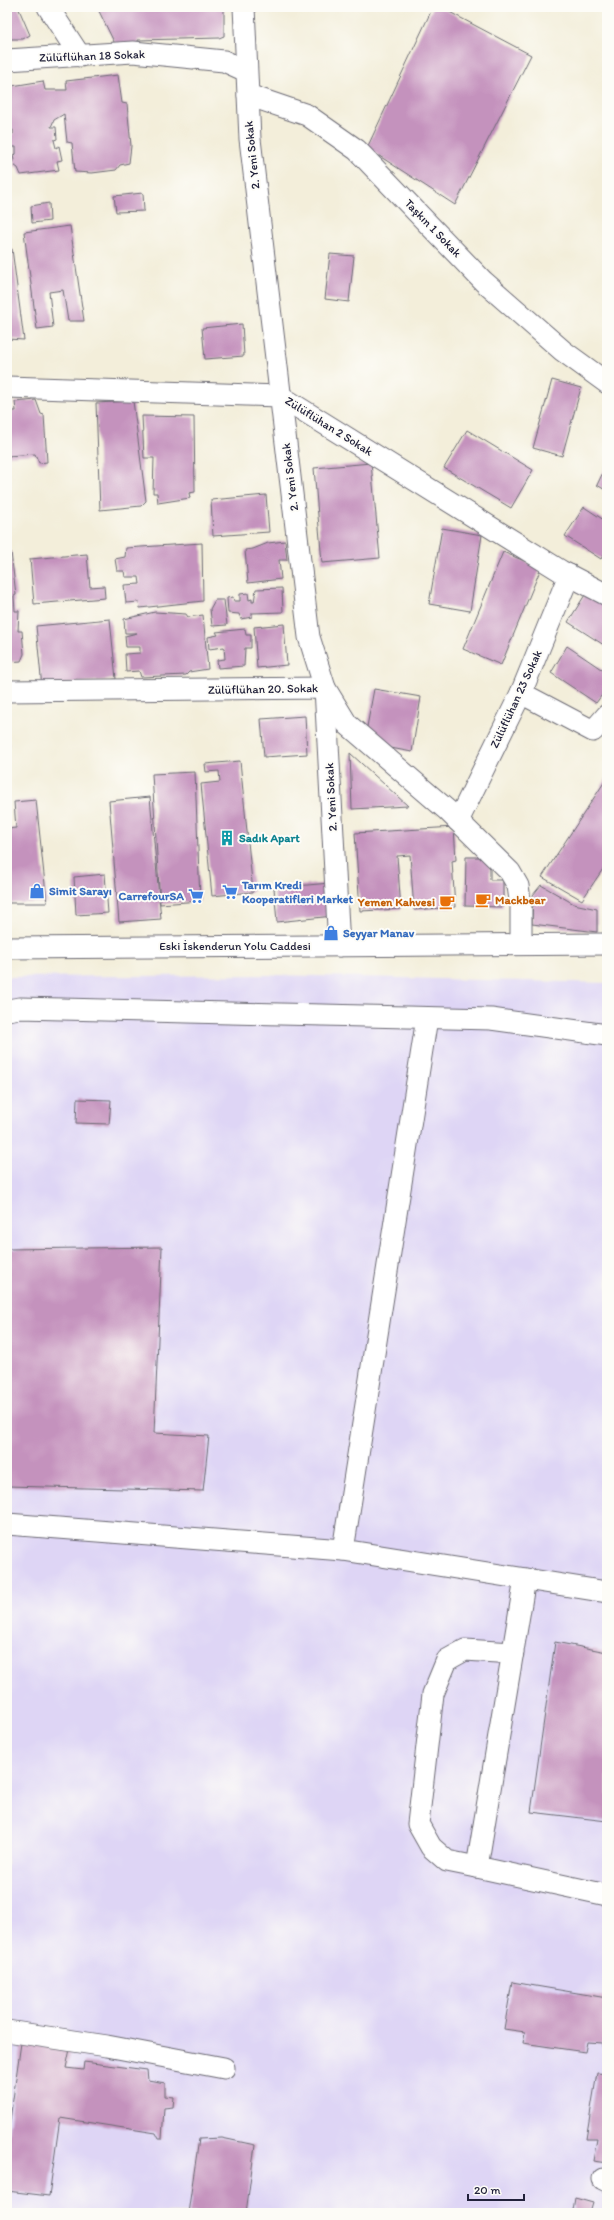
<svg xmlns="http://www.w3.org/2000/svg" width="614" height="2220" font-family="Itim,sans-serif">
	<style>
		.built { fill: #ded5f5 }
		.building { fill: #c492bd }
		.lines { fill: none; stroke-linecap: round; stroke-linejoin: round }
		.minor-casing { stroke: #6b6973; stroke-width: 23 }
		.minor { stroke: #fff; stroke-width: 21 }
		.labels { text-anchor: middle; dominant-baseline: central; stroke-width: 4; stroke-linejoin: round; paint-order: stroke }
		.street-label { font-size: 12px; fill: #22223b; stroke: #fdfcf7 }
		.culture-label { font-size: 12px; font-weight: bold; fill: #0d838f; stroke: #fdfcf7; text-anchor: start }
		.shop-label { font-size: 12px; font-weight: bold; fill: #366cbe; stroke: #fdfcf7; text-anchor: start }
		.food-label { font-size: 12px; font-weight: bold; fill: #c56008; stroke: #fdfcf7; text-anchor: start }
	</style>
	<rect width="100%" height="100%" fill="#fdfcf7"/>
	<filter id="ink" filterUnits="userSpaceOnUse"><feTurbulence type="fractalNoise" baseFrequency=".025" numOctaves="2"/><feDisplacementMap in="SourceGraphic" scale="8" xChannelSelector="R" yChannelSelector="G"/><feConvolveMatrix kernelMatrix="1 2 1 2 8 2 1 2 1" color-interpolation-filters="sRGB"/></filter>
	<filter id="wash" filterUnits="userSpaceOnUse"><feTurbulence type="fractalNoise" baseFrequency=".012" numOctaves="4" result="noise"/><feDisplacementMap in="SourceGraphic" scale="16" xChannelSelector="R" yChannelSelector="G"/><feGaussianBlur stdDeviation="0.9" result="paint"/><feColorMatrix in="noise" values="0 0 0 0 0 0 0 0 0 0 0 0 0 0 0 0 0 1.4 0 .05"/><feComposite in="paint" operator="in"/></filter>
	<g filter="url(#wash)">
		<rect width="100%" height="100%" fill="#f3eeda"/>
		<polygon class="built" points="278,975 607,983 607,2213 7,2213 7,977"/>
		<g id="blocks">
			<g class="building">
				<polygon points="7,7 18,7 30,35 23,39 7,39"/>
				<polygon points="97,7 224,7 224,36 219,38 138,40 139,46 116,46"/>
				<polygon points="433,7 440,7 531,55 455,205 367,148"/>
				<polygon points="118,75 122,103 127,104 131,146 129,163 120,165 116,170 92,173 75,172 72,143 67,142 64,114 54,120 51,127 56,127 57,139 54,140 56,148 59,146 62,160 57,161 59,170 21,175 18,168 15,166 13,155 16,154 16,147 11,147 9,134 13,134 13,130 9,130 7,117 10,117 10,109 7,109 7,90 12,86 43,81 45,90 67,90 66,81"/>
				<polygon points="143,193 144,211 116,212 114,196"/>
				<polygon points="49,203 50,221 32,223 31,206"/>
				<polygon points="70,226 84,321 68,321 63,290 49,292 53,327 37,329 24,232"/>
				<polygon points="7,249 12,249 24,340 7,339"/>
				<polygon points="330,254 354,256 349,302 325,299"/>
				<polygon points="242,324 244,356 205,359 202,328"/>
				<polygon points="552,380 581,388 562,456 533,448"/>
				<polygon points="36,400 41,414 44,415 47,462 39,463 35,454 7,456 7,405 10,411 16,411 15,402"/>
				<polygon points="133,401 146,501 141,506 100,510 96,403"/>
				<polygon points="142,416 194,417 195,492 189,493 190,498 158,503 157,493 153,493 154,458 144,458"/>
				<polygon points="467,430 533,470 511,508 444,468"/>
				<polygon points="371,463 380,558 322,563 314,468"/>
				<polygon points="607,464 607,491 597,485"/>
				<polygon points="266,495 269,532 213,536 211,500"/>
				<polygon points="584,507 607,522 607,550 601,559 565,536"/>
				<polygon points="442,528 482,535 470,611 429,604"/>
				<polygon points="285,541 287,560 279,560 281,579 248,583 245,550 253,549 268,543"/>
				<polygon points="202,543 203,601 140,608 139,602 126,603 124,585 140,584 139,577 125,577 124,571 117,571 115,559 125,557 126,548"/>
				<polygon points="11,552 16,595 14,596 15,611 19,611 18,631 22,631 24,654 21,661 7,662 7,553"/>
				<polygon points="503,552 541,568 501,665 463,649"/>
				<polygon points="87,554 90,587 104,586 105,598 34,604 30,559"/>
				<polygon points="282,588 283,612 252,613 252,617 241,619 239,614 228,613 227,598 233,597 234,601 240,601 240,594 248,593 249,600 252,599 252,602 254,602 256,589"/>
				<polygon points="588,590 607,603 607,647 568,622"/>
				<polygon points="215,600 224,600 227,625 212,626 210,609"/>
				<polygon points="155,612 186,614 188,617 203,615 208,669 189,672 186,675 141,677 139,671 126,672 125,654 140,653 140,647 126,647 125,636 137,633 125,633 124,619"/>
				<polygon points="110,619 116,679 42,687 36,626"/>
				<polygon points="284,624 287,665 257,668 254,627"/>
				<polygon points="245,629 246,635 251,635 251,648 245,648 244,666 218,668 217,660 225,659 224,647 209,649 208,637 218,635 216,632"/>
				<polygon points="567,646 607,673 607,688 596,703 551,673"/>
				<polygon points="374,689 421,697 412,752 364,743"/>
				<polygon points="305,716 307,754 264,757 261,719"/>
				<polygon points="7,734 9,746 7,746"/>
				<polygon points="350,753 408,806 352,809"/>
				<polygon points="240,761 253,892 212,896 201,784 220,782 219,771 206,772 205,764"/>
				<polygon points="195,772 200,901 160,904 152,774"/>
				<polygon points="607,778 607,863 582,900 542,877"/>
				<polygon points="150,797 161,919 119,922 109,801"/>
				<polygon points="36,800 47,903 7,903 7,829 16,828 14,802"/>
				<polygon points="454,827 456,860 452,861 455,907 414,910 410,855 397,856 401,909 360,911 355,833"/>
				<polygon points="466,857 490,857 490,880 503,880 503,907 465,906"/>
				<polygon points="105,874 108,913 76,915 74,877"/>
				<polygon points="330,883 333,916 277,922 274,888"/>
				<polygon points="541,885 574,904 597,909 597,932 532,924 533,895"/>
				<polygon points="604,898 607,898 607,932 605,932"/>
				<polygon points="77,1099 111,1100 109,1124 76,1123"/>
				<polygon points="162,1247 154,1433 209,1436 203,1491 7,1486 7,1249"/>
				<polygon points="555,1642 607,1652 607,1821 531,1812"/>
				<polygon points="512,1982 607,1998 607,2061 604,2062 602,2043 587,2042 585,2052 523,2043 525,2032 504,2029"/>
				<polygon points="21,2043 70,2049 66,2068 83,2070 84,2062 147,2070 148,2080 165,2083 165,2096 174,2097 173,2107 164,2108 162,2139 159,2139 156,2133 60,2118 49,2196 7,2191 7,2141"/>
				<polygon points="597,2073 607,2074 607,2163 593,2161 597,2139 586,2139"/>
				<polygon points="222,2138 255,2145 246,2213 188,2213 199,2139"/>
				<polygon points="575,2198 593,2203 590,2213 573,2210"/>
			</g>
		</g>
	</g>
	<g filter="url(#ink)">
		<use href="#blocks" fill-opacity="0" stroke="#6b6973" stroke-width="1"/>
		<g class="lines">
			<defs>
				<g id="minor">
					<polyline points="48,7 80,56"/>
					<polyline points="244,7 250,139 309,637 325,688 339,946"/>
					<polyline points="7,60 133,52 224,61 246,71"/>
					<polyline points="248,95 307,115 357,150 483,281 563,351 607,383"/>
					<polyline points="7,387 280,396 561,571 607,595"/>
					<polyline points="7,691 325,688 347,724 447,810 510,872 518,886 521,907 521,944"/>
					<polyline points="521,693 593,731 607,715"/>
					<polyline points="458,821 521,693 569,575"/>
					<polyline points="7,948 607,944"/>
					<polyline points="7,1010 20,1008 491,1019 607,1035"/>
					<polyline points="7,1524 343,1550 607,1592"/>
					<polyline points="343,1550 427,1018"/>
					<polyline points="525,1579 477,1867 607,1895"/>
					<polyline points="477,1867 447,1861 431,1847 418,1824 433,1694 447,1660 465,1650 513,1653"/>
					<polyline points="7,2031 107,2046 224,2068"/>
					<polyline points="603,2179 607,2181"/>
				</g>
			</defs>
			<use href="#minor" class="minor-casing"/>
			<use href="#minor" class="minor"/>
		</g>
	</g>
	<defs>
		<symbol id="building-bare" viewBox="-9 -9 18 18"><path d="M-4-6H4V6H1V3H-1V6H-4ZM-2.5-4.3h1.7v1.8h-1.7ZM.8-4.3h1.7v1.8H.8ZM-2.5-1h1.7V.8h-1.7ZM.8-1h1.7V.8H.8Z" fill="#0f9aa8" stroke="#fdfcf7" stroke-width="2.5" paint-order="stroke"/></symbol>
		<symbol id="shop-bare" viewBox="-9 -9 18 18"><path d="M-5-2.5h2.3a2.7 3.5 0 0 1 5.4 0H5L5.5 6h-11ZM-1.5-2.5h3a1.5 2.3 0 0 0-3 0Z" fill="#3f7fe0" stroke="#fdfcf7" stroke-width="2.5" paint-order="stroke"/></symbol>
		<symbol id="supermarket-bare" viewBox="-9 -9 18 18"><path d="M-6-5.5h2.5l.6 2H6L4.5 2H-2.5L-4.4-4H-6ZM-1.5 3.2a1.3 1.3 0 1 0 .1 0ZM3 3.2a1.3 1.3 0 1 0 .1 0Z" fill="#3f7fe0" stroke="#fdfcf7" stroke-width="2.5" paint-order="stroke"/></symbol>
		<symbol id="cafe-bare" viewBox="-9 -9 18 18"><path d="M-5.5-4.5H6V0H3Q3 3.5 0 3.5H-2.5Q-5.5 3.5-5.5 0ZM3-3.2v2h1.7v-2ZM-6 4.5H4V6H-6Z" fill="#e8710a" stroke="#fdfcf7" stroke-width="2.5" paint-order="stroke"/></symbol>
	</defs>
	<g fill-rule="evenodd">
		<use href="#building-bare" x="216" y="827" width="22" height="22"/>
		<use href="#shop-bare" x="26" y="880" width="22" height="22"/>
		<use href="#supermarket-bare" x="219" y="881" width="22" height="22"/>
		<use href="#supermarket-bare" x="185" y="885" width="22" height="22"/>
		<use href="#cafe-bare" x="472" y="889" width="22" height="22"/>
		<use href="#cafe-bare" x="436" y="891" width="22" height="22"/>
		<use href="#shop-bare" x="320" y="922" width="22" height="22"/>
	</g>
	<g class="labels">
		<g class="street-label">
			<text transform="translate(92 56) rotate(-2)">Zülüflühan 18 Sokak</text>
			<text transform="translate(252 155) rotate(-96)">2. Yeni Sokak</text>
			<text transform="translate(433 228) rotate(46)">Taşkın 1 Sokak</text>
			<text transform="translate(329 426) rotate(32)">Zülüflühan 2 Sokak</text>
			<text transform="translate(290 477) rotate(-97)">2. Yeni Sokak</text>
			<text transform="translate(263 689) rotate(-1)">Zülüflühan 20. Sokak</text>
			<text transform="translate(516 699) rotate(-65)">Zülüflühan 23 Sokak</text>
			<text transform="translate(331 797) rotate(-93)">2. Yeni Sokak</text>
			<text x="235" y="946">Eski İskenderun Yolu Caddesi</text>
		</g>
		<g class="culture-label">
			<text x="239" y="838">Sadık Apart</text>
		</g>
		<g class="shop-label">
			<text x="242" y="885">Tarım Kredi<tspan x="242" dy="14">Kooperatifleri Market</tspan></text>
			<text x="49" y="891">Simit Sarayı</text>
			<text x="184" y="896" text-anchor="end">CarrefourSA</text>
			<text x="343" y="933">Seyyar Manav</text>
		</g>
		<g class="food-label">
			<text x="495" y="900">Mackbear</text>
			<text x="435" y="902" text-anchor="end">Yemen Kahvesi</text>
		</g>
	</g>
	<rect width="614" height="2220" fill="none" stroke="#fdfcf7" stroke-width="24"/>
	<path d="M468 2194v6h56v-6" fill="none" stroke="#22223b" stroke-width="2"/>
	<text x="474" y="2194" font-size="12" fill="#22223b" stroke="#fdfcf7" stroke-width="3" paint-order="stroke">20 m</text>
</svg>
